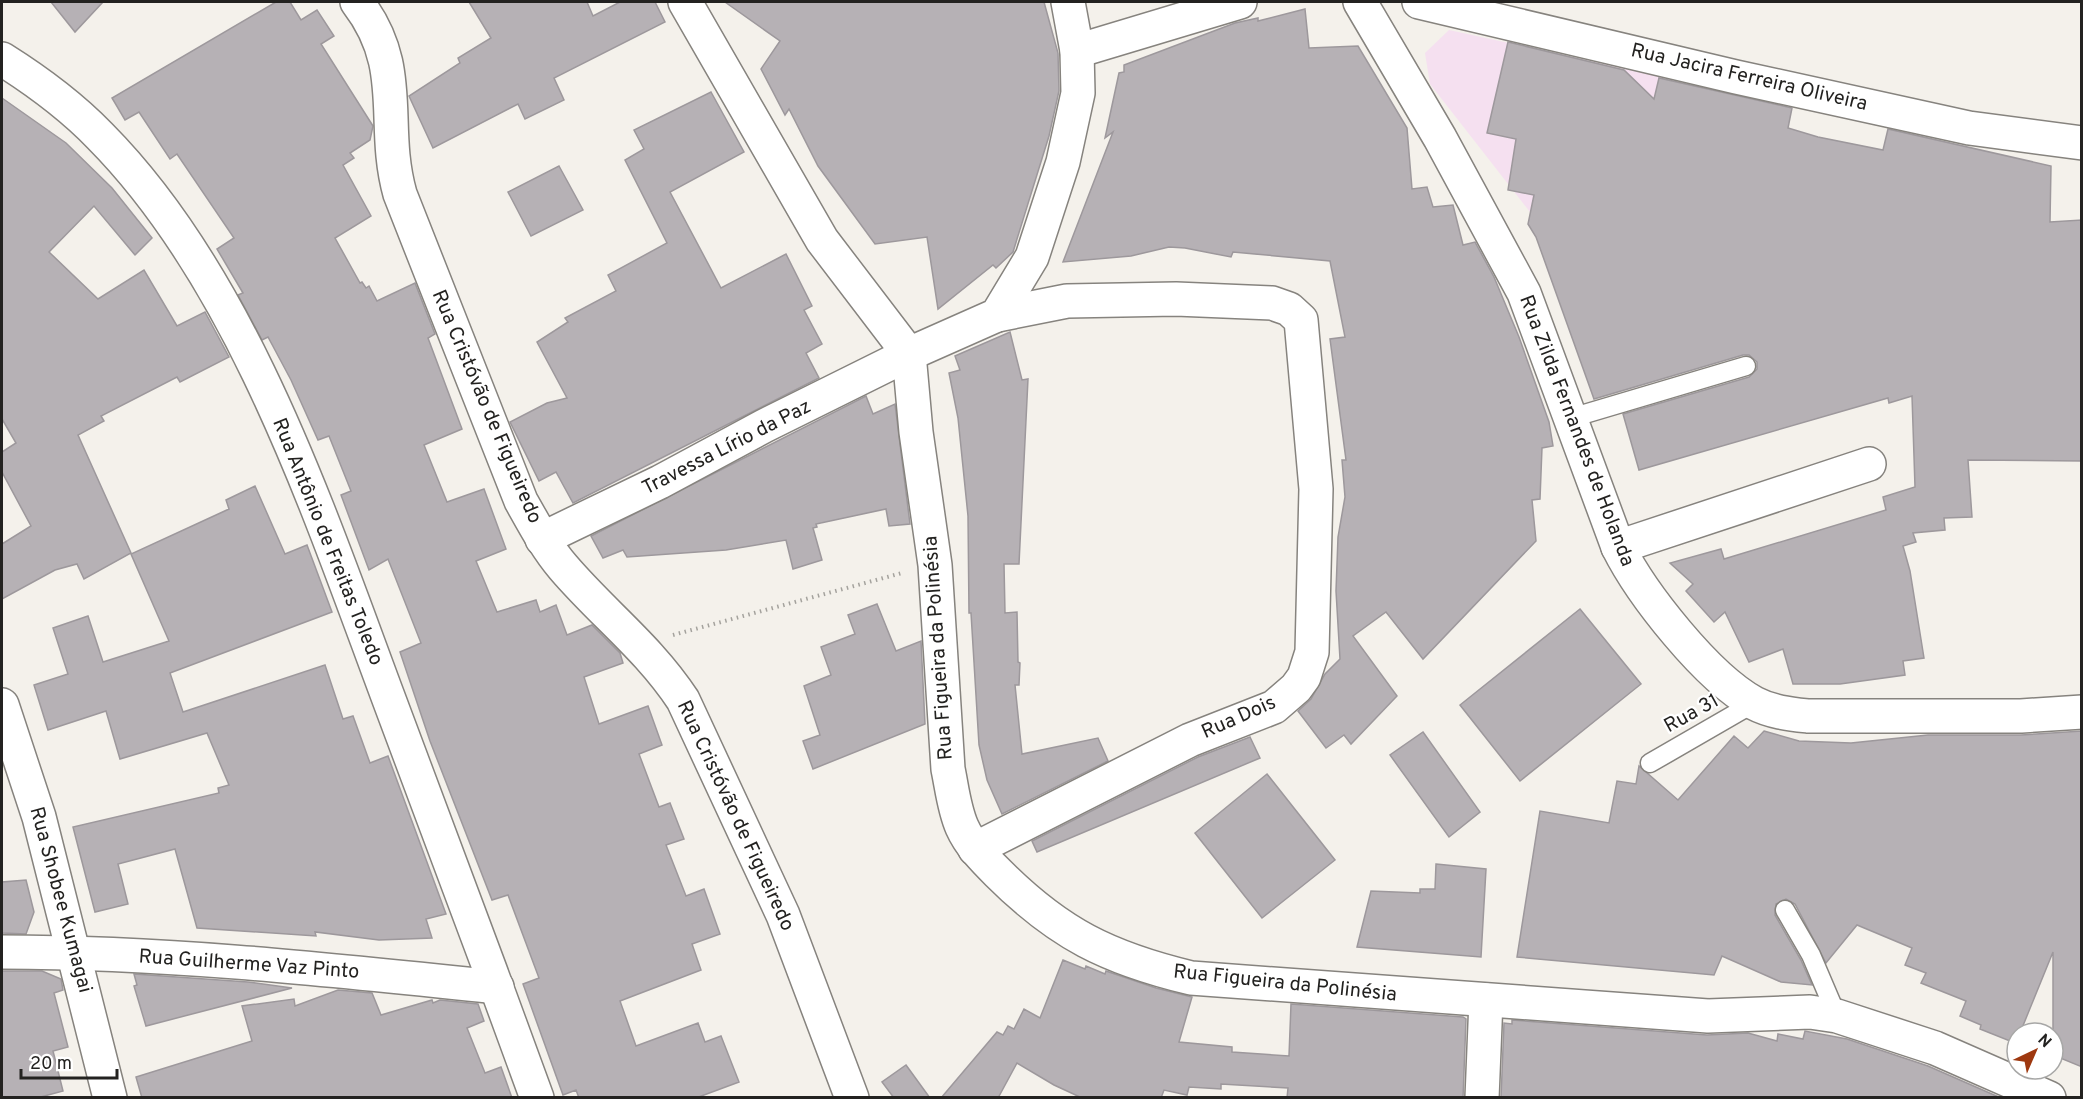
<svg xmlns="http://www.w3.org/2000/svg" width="2083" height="1099" font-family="Overpass,sans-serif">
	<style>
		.industrial { fill: #f5e0f0 }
		.building { fill: #b6b1b5; stroke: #9d989c; stroke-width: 1.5 }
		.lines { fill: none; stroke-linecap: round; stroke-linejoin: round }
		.service-casing { stroke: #86837e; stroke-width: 21 }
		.minor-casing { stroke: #86837e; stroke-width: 36 }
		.tertiary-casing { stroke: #86837e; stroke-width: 36 }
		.path { stroke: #a4a29d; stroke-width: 4; stroke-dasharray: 1.5 4.5; stroke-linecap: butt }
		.service { stroke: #fff; stroke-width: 18 }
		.minor { stroke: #fff; stroke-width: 33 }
		.tertiary { stroke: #fff; stroke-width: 33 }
		.labels { text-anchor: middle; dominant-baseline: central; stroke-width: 4.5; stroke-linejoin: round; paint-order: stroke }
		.street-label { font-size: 20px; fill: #232220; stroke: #fff }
	</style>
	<rect width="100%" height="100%" fill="#f4f1eb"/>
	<polygon class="industrial" points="1449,30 1678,80 1639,238 1530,212 1430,84 1425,53"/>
	<g class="building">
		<polygon points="51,2 103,2 75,32"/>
		<polygon points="276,2 290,2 301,20 317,10 334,36 321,44 373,126 370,140 350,153 354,158 343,165 371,216 335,238 360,283 362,282 366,288 369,286 377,301 415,283 435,334 428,338 462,429 424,445 447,502 484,489 506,549 476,561 497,612 536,600 540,612 556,605 567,635 592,625 620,653 623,663 584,677 599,724 648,706 662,745 639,754 659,807 670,803 684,839 666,845 686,896 704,889 720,934 692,944 701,970 620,1001 636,1046 698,1023 705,1042 721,1036 739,1082 696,1098 579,1098 576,1090 563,1095 523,984 539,978 508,895 492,900 430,741 400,652 421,643 388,559 369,570 341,495 351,491 329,436 318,440 291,380 268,337 262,340 238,295 243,293 217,249 234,238 177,154 170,159 139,112 125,120 112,98"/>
		<polygon points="469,2 587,2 593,16 620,2 655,2 665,22 554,78 564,100 525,119 518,104 433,148 409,96 460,63 458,58 491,38"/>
		<polygon points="725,2 1044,2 1058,53 1059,91 1049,136 1013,252 996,268 993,265 938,309 927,237 875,244 818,166 789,109 785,115 761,69 780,41"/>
		<polygon points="1305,9 1309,48 1358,46 1407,128 1412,189 1427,187 1433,207 1453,205 1463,245 1475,242 1494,277 1519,337 1549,422 1553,446 1542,448 1540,499 1532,500 1536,541 1423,659 1386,612 1353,636 1397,696 1351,744 1344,735 1326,748 1298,711 1311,699 1325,674 1340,659 1336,591 1338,537 1345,497 1342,460 1346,460 1330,339 1345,337 1330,261 1233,252 1231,257 1185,248 1169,247 1131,256 1063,262 1113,132 1105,138 1119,73 1124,72 1124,65 1235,23 1258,18 1258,21"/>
		<polygon points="1508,42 1624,70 1654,99 1659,78 1792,108 1788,128 1818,137 1883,150 1888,129 2051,166 2050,222 2082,220 2082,461 1968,460 1972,517 1944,518 1945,530 1913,533 1916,542 1903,546 1910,571 1924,658 1903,661 1905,675 1840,684 1793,684 1783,649 1749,662 1725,612 1714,622 1686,591 1693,584 1670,563 1721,549 1724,559 1886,510 1883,497 1915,487 1912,396 1889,403 1888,398 1639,470 1623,414 1749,377 1757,369 1757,362 1749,355 1743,355 1594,399 1536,237 1528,224 1534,195 1508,190 1516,139 1487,133"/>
		<polygon points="711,92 744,152 670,192 721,288 786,254 812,306 804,310 822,344 806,353 819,378 573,503 556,472 539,481 510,422 547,403 567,398 537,342 568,322 565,318 616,291 608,275 667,243 625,160 644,149 634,130"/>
		<polygon points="2,98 66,143 112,188 152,238 135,255 94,206 49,252 98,299 144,270 177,326 205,312 229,357 180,382 177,377 101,416 104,421 78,435 131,553 84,579 77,564 55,570 2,599 2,544 31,526 2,472 2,452 16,443 2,419"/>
		<polygon points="559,166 583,210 531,236 508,192"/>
		<polygon points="1010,332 1022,380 1028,379 1019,564 1004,564 1005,613 1017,612 1018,662 1020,663 1019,685 1015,685 1022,754 1098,738 1108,761 1002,814 987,780 979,745 971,613 969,613 968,516 958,418 949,373 960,370 955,356"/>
		<polygon points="866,396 873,414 895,404 910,524 889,526 886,509 816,524 817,527 813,528 822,560 793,569 786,540 726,550 627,557 623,550 603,558 591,536"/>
		<polygon points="255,486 285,554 307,545 332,612 170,673 183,712 325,665 343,719 353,716 370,763 388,756 446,914 426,919 432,938 379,940 315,932 316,936 197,928 175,849 118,864 128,904 95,912 73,827 219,793 218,788 229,785 207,733 120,759 106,711 48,730 34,685 68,674 53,628 88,616 103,662 169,641 131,554 229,509 226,500"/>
		<polygon points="877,604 896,651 921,641 925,724 813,769 803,741 820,735 804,686 831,675 821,647 855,634 848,615"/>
		<polygon points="1580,609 1641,684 1520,781 1460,705"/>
		<polygon points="1764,731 1799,741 1851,743 1928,735 2021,735 2082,731 2082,1067 2053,1055 2053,952 2020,1033 2017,1033 2015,1043 1980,1029 1981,1025 1960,1016 1966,1001 1921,983 1926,973 1905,965 1912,948 1857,925 1826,963 1795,904 1786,899 1776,904 1775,915 1801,960 1812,985 1781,982 1722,956 1714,975 1517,957 1540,811 1609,823 1617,781 1636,784 1639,766 1678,800 1734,736 1748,748"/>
		<polygon points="1423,732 1480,812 1449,837 1390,755"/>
		<polygon points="1250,737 1260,758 1037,852 1032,841 1198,757"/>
		<polygon points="1267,774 1335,860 1262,918 1195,833"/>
		<polygon points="1436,864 1486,869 1481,957 1357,947 1371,891 1420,893 1420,889 1435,889"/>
		<polygon points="26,880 34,912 26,934 2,933 2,882"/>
		<polygon points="1063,960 1085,969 1086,966 1105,974 1106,971 1156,988 1192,997 1179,1042 1232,1047 1232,1052 1289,1056 1291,1004 1463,1017 1466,1019 1463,1098 1287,1098 1288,1088 1221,1084 1221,1089 1189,1087 1187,1095 1164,1090 1161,1098 1082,1098 1054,1085 1017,1063 998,1098 941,1098 997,1032 1003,1035 1008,1026 1014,1029 1024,1009 1040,1018"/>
		<polygon points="2,971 42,971 61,979 63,990 54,993 68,1047 53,1051 63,1091 37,1098 2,1098"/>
		<polygon points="134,974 248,982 292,988 146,1026 134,986 137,985"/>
		<polygon points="338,990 372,993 381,1015 432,1000 433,1003 440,1000 478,1004 484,1021 467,1028 485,1073 501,1067 512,1098 142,1098 136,1077 252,1041 242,1006 294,999 295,1006"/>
		<polygon points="1512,1020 1707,1035 1748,1033 1777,1041 1778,1034 1803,1039 1805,1031 1847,1039 1928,1066 2001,1098 1501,1098 1504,1023 1512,1024"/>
		<polygon points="906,1065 930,1098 894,1098 882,1082"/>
	</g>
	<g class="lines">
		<defs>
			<g id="service">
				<polyline points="1571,418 1746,366"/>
				<polyline points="1650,763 1754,703"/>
				<polyline points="1785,910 1811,955 1837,1016"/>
			</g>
			<g id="minor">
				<path d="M357,2C408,68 380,123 400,194L521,501C534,524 546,547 563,567C603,614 648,647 683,700L783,915L852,1098"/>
				<polyline points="685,2 822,240 909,354"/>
				<path d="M1360,2L1440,138L1524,293L1618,547C1642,595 1707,677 1754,703C1771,712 1790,714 1808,716H2021L2082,712"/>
				<polyline points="1419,2 1736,77 1969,128 2082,143"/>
				<polyline points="1077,51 1240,2"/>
				<path d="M909,354L916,432L935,565L948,769C952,788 954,809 962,827C970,845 984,859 998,873C1059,934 1108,958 1191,978L1708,1016L1810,1012L1837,1016L1935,1048L2049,1098"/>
				<polyline points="542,539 660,482 764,426 909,354 997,315 1032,257 1063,162 1078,93 1077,51 1068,2"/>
				<polyline points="1618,547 1869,464"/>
				<polyline points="2,705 39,817 110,1098"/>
				<polyline points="975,849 1190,740 1274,707 1296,688 1304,677 1312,652 1316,489 1301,320 1289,309 1272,303 1176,299 1067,301 997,315"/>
				<path d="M2,952C167,952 332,970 497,987"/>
				<polyline points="1482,1098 1486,1000"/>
			</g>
			<path id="tertiary" d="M2,59C37,81 71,106 100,136C242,279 318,509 387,694C438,829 488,963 537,1098"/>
		</defs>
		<use href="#service" class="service-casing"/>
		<use href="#minor" class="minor-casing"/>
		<use href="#tertiary" class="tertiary-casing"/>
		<polyline class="path" points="673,635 902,573"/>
		<use href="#service" class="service"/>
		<use href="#minor" class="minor"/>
		<use href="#tertiary" class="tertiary"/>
	</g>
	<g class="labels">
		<g class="street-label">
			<text transform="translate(1749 78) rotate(13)">Rua Jacira Ferreira Oliveira</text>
			<text transform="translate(486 407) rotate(67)">Rua Cristóvão de Figueiredo</text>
			<text transform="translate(1576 431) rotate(69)">Rua Zilda Fernandes de Holanda</text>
			<text transform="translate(727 448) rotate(-27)">Travessa Lírio da Paz</text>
			<text transform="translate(327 542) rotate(68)">Rua Antônio de Freitas Toledo</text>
			<text transform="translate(939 648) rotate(-94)">Rua Figueira da Polinésia</text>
			<text transform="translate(1692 714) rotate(-29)">Rua 31</text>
			<text transform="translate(1239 718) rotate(-24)">Rua Dois</text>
			<text transform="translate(735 816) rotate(65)">Rua Cristóvão de Figueiredo</text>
			<text transform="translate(60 900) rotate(75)">Rua Shobee Kumagai</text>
			<text transform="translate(249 965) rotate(4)">Rua Guilherme Vaz Pinto</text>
			<text transform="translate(1285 984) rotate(6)">Rua Figueira da Polinésia</text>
		</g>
	</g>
	<rect width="2083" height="1099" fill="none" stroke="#232220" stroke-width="6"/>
	<g transform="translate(2035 1051) rotate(44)"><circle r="28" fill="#ffffff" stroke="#a7a7a6" stroke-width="1.5"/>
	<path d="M0-4.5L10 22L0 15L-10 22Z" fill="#9e380f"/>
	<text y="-9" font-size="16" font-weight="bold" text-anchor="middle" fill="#232220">N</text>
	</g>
	<path d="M21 1069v9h96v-9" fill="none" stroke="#232220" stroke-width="3"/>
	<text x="30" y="1069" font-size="18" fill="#232220" stroke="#ffffff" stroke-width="4.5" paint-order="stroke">20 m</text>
</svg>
